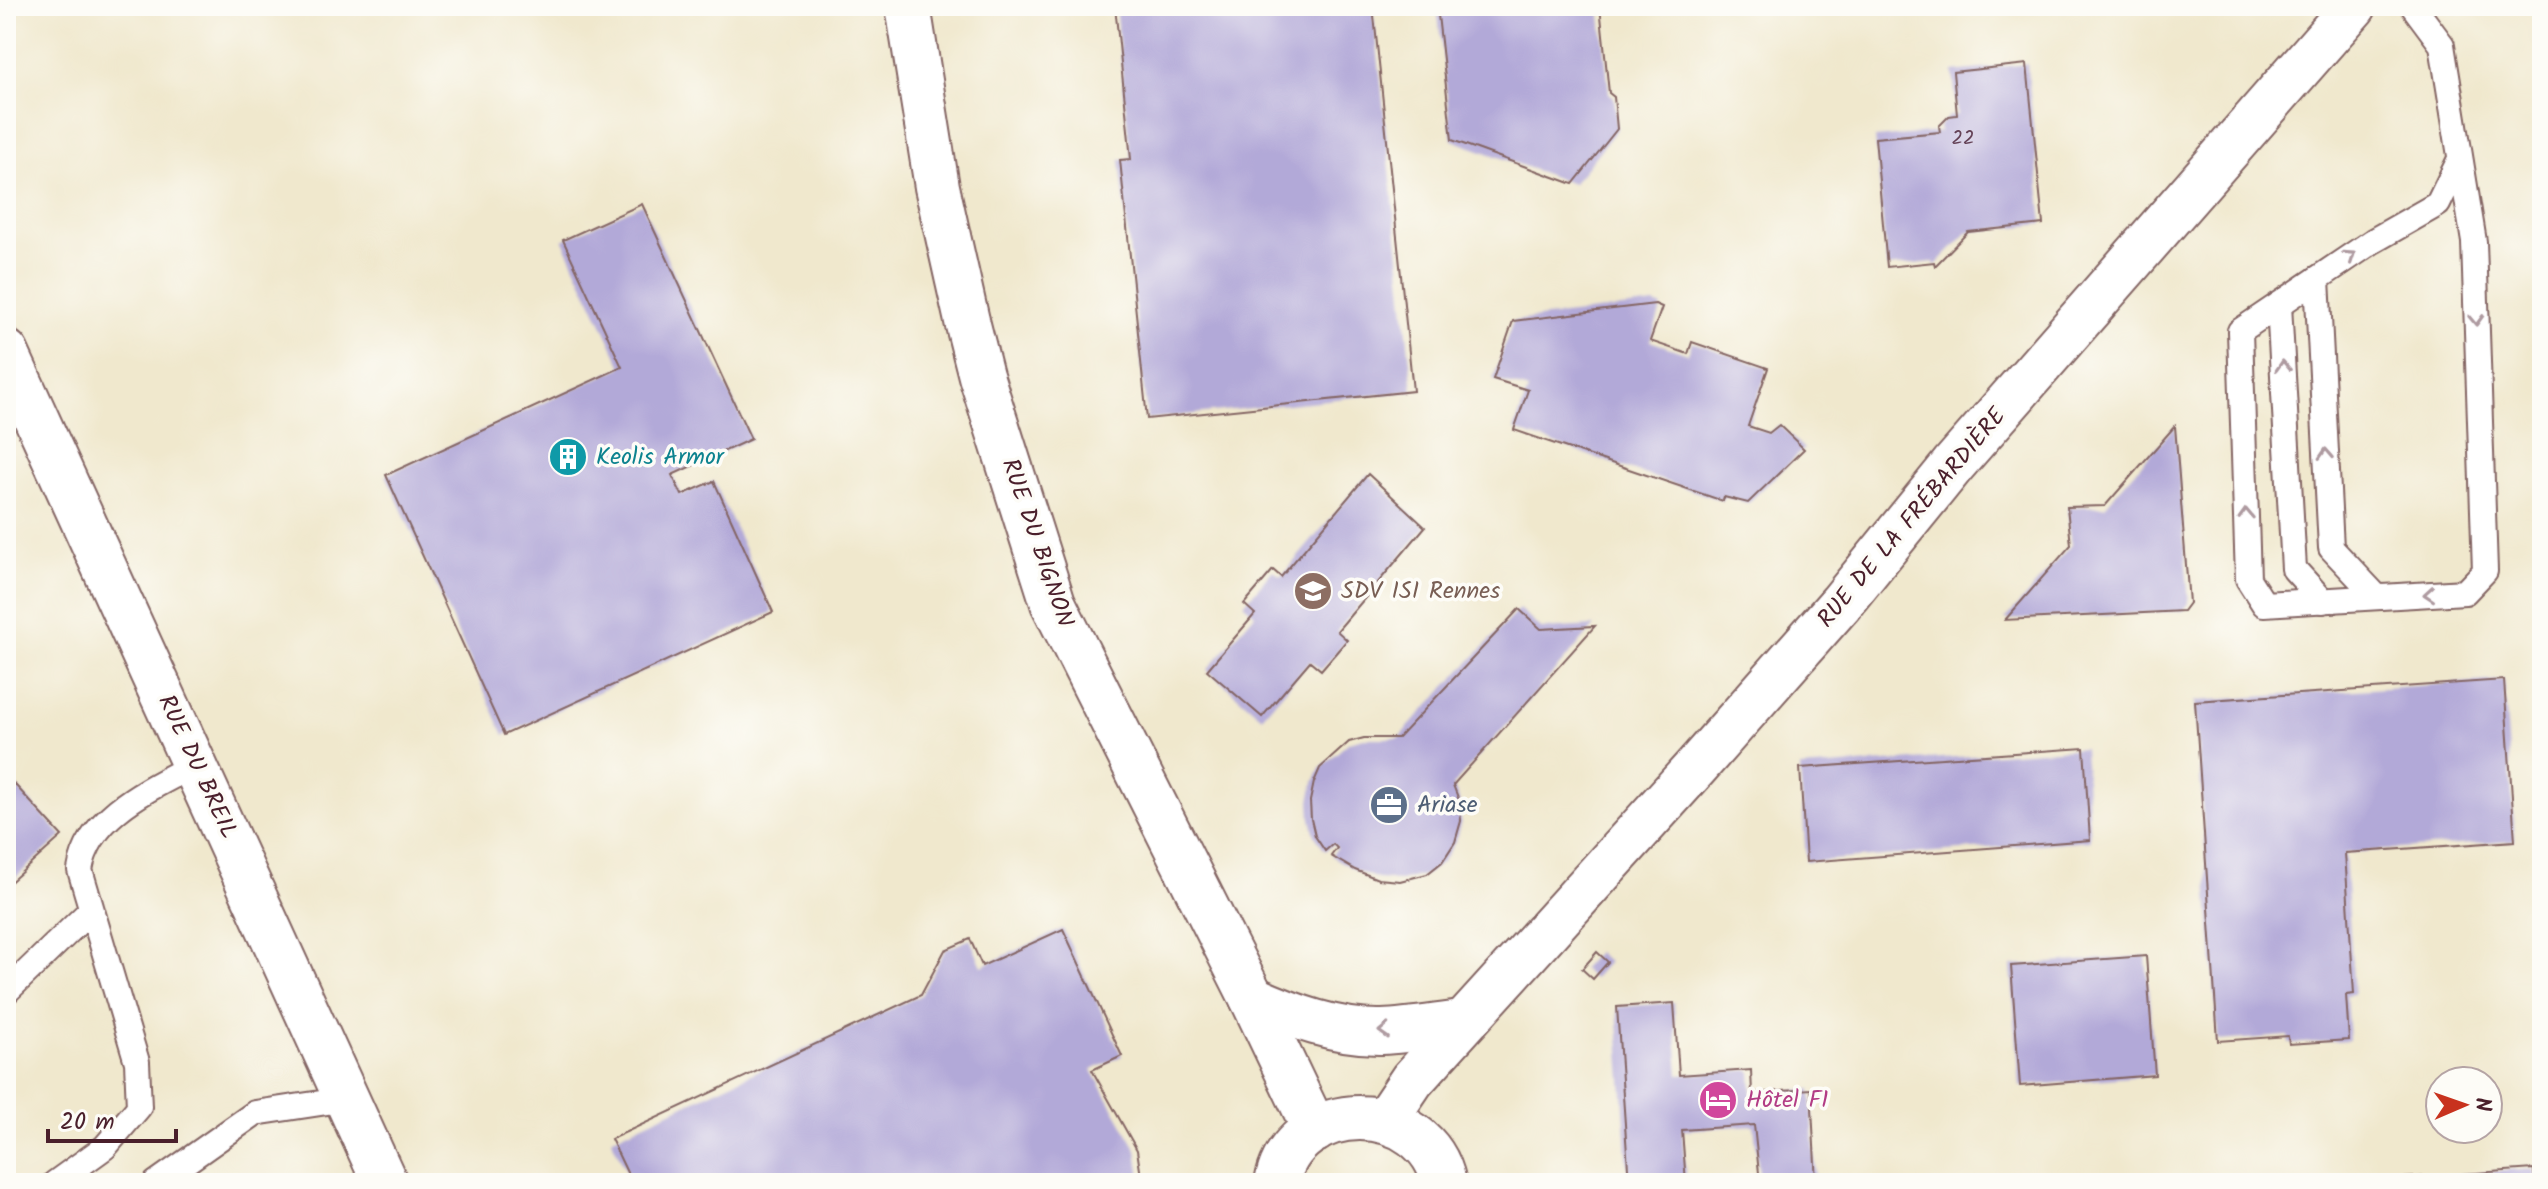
<svg xmlns="http://www.w3.org/2000/svg" width="2548" height="1189" font-family="Kalam,sans-serif">
	<style>
		.building { fill: #b2a9d8 }
		.lines { fill: none; stroke-linecap: round; stroke-linejoin: round }
		.service-casing { stroke: #846564; stroke-width: 28 }
		.minor-casing { stroke: #846564; stroke-width: 48 }
		.tertiary-casing { stroke: #846564; stroke-width: 48 }
		.service { stroke: #fff; stroke-width: 24 }
		.minor { stroke: #fff; stroke-width: 44 }
		.tertiary { stroke: #fff; stroke-width: 44 }
		.oneway { stroke: #ae9aa0 }
		.labels { text-anchor: middle; dominant-baseline: central; stroke-width: 7; stroke-linejoin: round; paint-order: stroke }
		.number-label { font-size: 20px; fill: #644256 }
		.culture-label { font-size: 24px; fill: #0d838f; stroke: #fdfcf7; text-anchor: start }
		.street-label { font-size: 24px; fill: #4a1f2b; stroke: #fdfcf7 }
		.education-label { font-size: 24px; fill: #785e54; stroke: #fdfcf7; text-anchor: start }
		.service-label { font-size: 24px; fill: #4e5e75; stroke: #fdfcf7; text-anchor: start }
		.hotel-label { font-size: 24px; fill: #b23c85; stroke: #fdfcf7; text-anchor: start }
	</style>
	<rect width="100%" height="100%" fill="#fdfcf7"/>
	<filter id="ink" filterUnits="userSpaceOnUse"><feTurbulence type="fractalNoise" baseFrequency=".0125" numOctaves="2"/><feDisplacementMap in="SourceGraphic" scale="16" xChannelSelector="R" yChannelSelector="G"/><feConvolveMatrix kernelMatrix="1 2 1 2 8 2 1 2 1" color-interpolation-filters="sRGB"/></filter>
	<filter id="wash" filterUnits="userSpaceOnUse"><feTurbulence type="fractalNoise" baseFrequency=".006" numOctaves="4" result="noise"/><feDisplacementMap in="SourceGraphic" scale="32" xChannelSelector="R" yChannelSelector="G"/><feGaussianBlur stdDeviation="1.8" result="paint"/><feColorMatrix in="noise" values="0 0 0 0 0 0 0 0 0 0 0 0 0 0 0 0 0 1.4 0 .05"/><feComposite in="paint" operator="in"/></filter>
	<g filter="url(#wash)">
		<rect width="100%" height="100%" fill="#f0e8cd"/>
		<g id="blocks">
			<g class="building">
				<polygon points="1115,6 1373,6 1413,391 1147,419 1120,160 1131,159"/>
				<polygon points="1437,6 1600,6 1609,93 1614,97 1617,129 1573,184 1452,140"/>
				<polygon points="2027,64 2043,224 1968,232 1935,266 1934,262 1887,267 1875,138 1940,132 1939,126 1949,116 1957,115 1953,72"/>
				<polygon points="642,204 751,439 672,475 682,495 714,481 773,612 504,735 386,475 622,367 563,240"/>
				<polygon points="1655,304 1662,307 1650,341 1688,354 1692,342 1768,368 1748,426 1769,433 1779,425 1804,449 1748,503 1724,497 1723,501 1514,430 1528,390 1493,379 1513,321"/>
				<polygon points="2175,426 2189,603 2183,611 2005,620 2071,545 2067,507 2105,506"/>
				<polygon points="1368,474 1425,527 1337,631 1347,640 1321,670 1310,661 1262,717 1207,670 1255,614 1244,604 1273,570 1281,577"/>
				<polygon points="1519,609 1541,629 1595,626 1453,785 1459,800 1461,821 1455,842 1442,862 1427,874 1400,881 1378,879 1355,870 1331,856 1337,848 1333,844 1325,851 1315,836 1311,819 1310,801 1314,782 1320,768 1349,742 1364,738 1398,738"/>
				<polygon points="2504,680 2515,841 2345,853 2354,994 2346,995 2349,1040 2289,1044 2288,1036 2218,1041 2195,701"/>
				<polygon points="2084,748 2090,840 1806,862 1800,768"/>
				<polygon points="6,775 62,836 6,886"/>
				<polygon points="1063,929 1122,1056 1092,1070 1137,1150 1142,1183 632,1183 611,1139 921,995 945,950 970,939 982,966"/>
				<polygon points="1597,952 1608,962 1593,979 1582,969"/>
				<polygon points="2146,956 2155,1075 2020,1086 2011,966"/>
				<polygon points="1674,1003 1679,1075 1751,1070 1752,1093 1811,1089 1816,1183 1760,1183 1754,1125 1682,1130 1686,1183 1629,1183 1617,1007"/>
				<polygon points="2534,1169 2535,1183 2360,1183 2360,1181"/>
			</g>
		</g>
	</g>
	<g filter="url(#ink)">
		<use href="#blocks" fill-opacity="0" stroke="#846564" stroke-width="2"/>
		<g class="lines">
			<defs>
				<g id="service">
					<polyline points="2413,6 2442,45 2474,242 2485,571 2465,592 2264,604 2248,579 2240,331 2373,241 2438,204 2460,159"/>
					<polyline points="2317,279 2331,548 2377,597"/>
					<polyline points="2279,305 2294,569 2323,601"/>
					<polyline points="6,992 91,910"/>
					<path d="M55,1183L105,1147L139,1107L137,1062L80,870C89,814 151,788 196,764"/>
					<polyline points="156,1183 255,1113 347,1099"/>
				</g>
				<polyline id="minor" points="6,352 385,1183"/>
				<g id="tertiary">
					<polyline points="908,6 937,187 967,321 981,376 1053,603 1252,998 1315,1130"/>
					<path d="M1252,998C1292,1016 1337,1033 1382,1032C1408,1031 1436,1026 1462,1023"/>
					<polyline points="1385,1120 1412,1080 1696,767 1841,603 1953,465 2354,6"/>
					<path d="M1277,1183C1294,1096 1426,1097 1444,1183"/>
				</g>
			</defs>
			<use href="#service" class="service-casing"/>
			<use href="#minor" class="minor-casing"/>
			<use href="#tertiary" class="tertiary-casing"/>
			<use href="#service" class="service"/>
			<use href="#minor" class="minor"/>
			<use href="#tertiary" class="tertiary"/>
		</g>
		<defs><path id="oneway-chevron" d="M-2-3.5L2.5 0L-2 3.5" fill="none" stroke-width="1.6" stroke-linecap="round" stroke-linejoin="round" transform="scale(2)"/></defs>
		<g class="oneway">
			<use href="#oneway-chevron" transform="translate(2350 256) rotate(-34)"/>
			<use href="#oneway-chevron" transform="translate(2476 320) rotate(88)"/>
			<use href="#oneway-chevron" transform="translate(2283 366) rotate(-93)"/>
			<use href="#oneway-chevron" transform="translate(2326 454) rotate(-93)"/>
			<use href="#oneway-chevron" transform="translate(2246 514) rotate(-92)"/>
			<use href="#oneway-chevron" transform="translate(2429 594) rotate(176)"/>
			<use href="#oneway-chevron" transform="translate(1384 1031) rotate(178)"/>
		</g>
	</g>
	<defs>
		<symbol id="building-disc" viewBox="-11 -11 22 22"><circle r="9.5" fill="#0f9aa8" stroke="#fdfcf7"/><path d="M-4-6H4V6H1V3H-1V6H-4ZM-2.5-4.3h1.7v1.8h-1.7ZM.8-4.3h1.7v1.8H.8ZM-2.5-1h1.7V.8h-1.7ZM.8-1h1.7V.8H.8Z" fill="#fff"/></symbol>
		<symbol id="university-disc" viewBox="-11 -11 22 22"><circle r="9.5" fill="#8d6e63" stroke="#fdfcf7"/><path d="M0-5L7-2L0 1L-7-2ZM-4 1L0 2.5L4 1V4Q0 6-4 4Z" fill="#fff"/></symbol>
		<symbol id="office-disc" viewBox="-11 -11 22 22"><circle r="9.5" fill="#5c6f8a" stroke="#fdfcf7"/><path d="M-6-3h4V-5.5h4V-3h4V5H-6ZM-1-4.5V-3h2v-1.5ZM-6 0V1H6V0Z" fill="#fff"/></symbol>
		<symbol id="hotel-disc" viewBox="-11 -11 22 22"><circle r="9.5" fill="#d1479c" stroke="#fdfcf7"/><path d="M-6-4.5h1.5V1H6V5H4.5V3h-9V5H-6ZM-4 0a1.8 1.8 0 1 1 3.6 0ZM.5 0V-2.5h3Q6-2.5 6 0Z" fill="#fff"/></symbol>
	</defs>
	<g fill-rule="evenodd">
		<use href="#building-disc" x="546" y="435" width="44" height="44"/>
		<use href="#university-disc" x="1291" y="569" width="44" height="44"/>
		<use href="#office-disc" x="1367" y="783" width="44" height="44"/>
		<use href="#hotel-disc" x="1696" y="1078" width="44" height="44"/>
	</g>
	<g class="labels">
		<g class="number-label">
			<text x="1963" y="139">22</text>
		</g>
		<g class="culture-label">
			<text x="596" y="457">Keolis Armor</text>
		</g>
		<g class="street-label">
			<text transform="translate(1912 518) rotate(-50)">RUE DE LA FRÉBARDIÈRE</text>
			<text transform="translate(1037 543) rotate(71)">RUE DU BIGNON</text>
			<text transform="translate(197 767) rotate(65)">RUE DU BREIL</text>
		</g>
		<g class="education-label">
			<text x="1341" y="591">SDV ISI Rennes</text>
		</g>
		<g class="service-label">
			<text x="1417" y="805">Ariase</text>
		</g>
		<g class="hotel-label">
			<text x="1746" y="1100">Hôtel F1</text>
		</g>
	</g>
	<rect width="2548" height="1189" fill="none" stroke="#fdfcf7" stroke-width="32"/>
	<g transform="translate(2464 1105) rotate(88)"><circle r="38" fill="#fdfcf7" stroke="#b5a4a5" stroke-width="2"/>
	<path d="M0-6L14 30L0 20L-14 30Z" fill="#c8321e"/>
	<text y="-12" font-size="22" font-weight="bold" text-anchor="middle" fill="#4a1f2b">N</text>
	</g>
	<path d="M48 1129v12h128v-12" fill="none" stroke="#4a1f2b" stroke-width="4"/>
	<text x="60" y="1129" font-size="24" fill="#4a1f2b" stroke="#fdfcf7" stroke-width="6" paint-order="stroke">20 m</text>
</svg>
